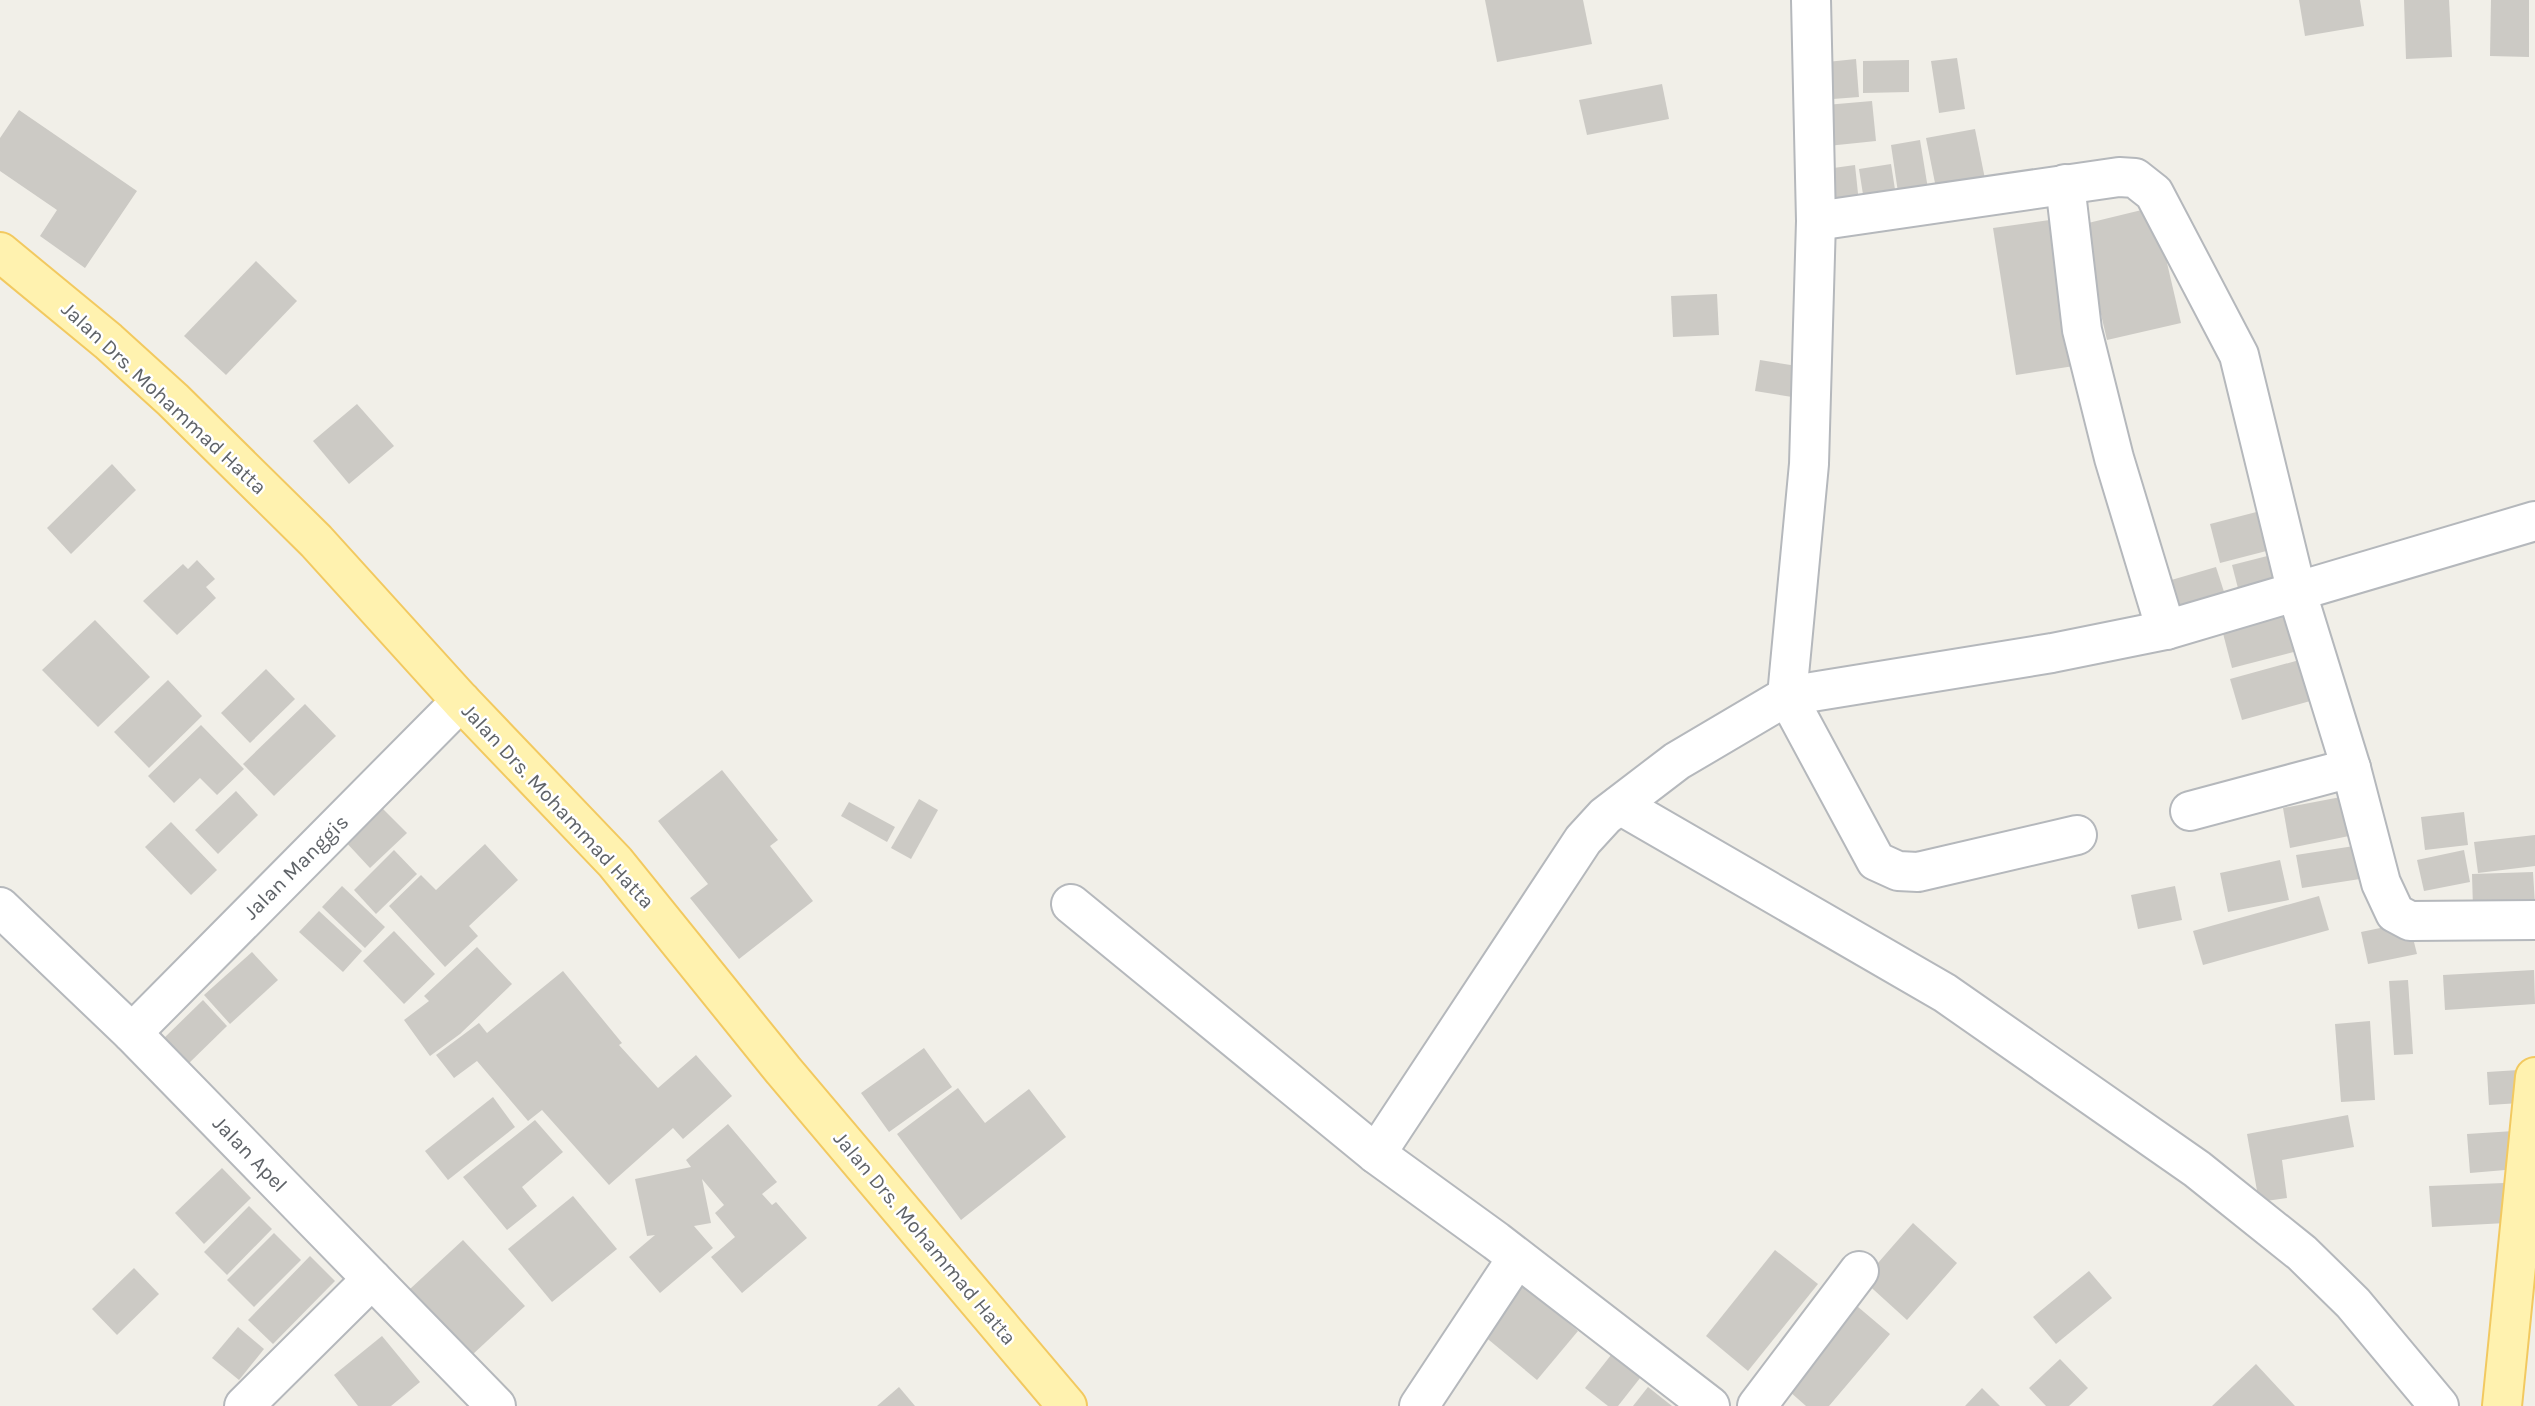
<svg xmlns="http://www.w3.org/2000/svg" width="2535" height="1406" font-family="Karla,sans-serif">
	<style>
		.building { fill: #cccac5 }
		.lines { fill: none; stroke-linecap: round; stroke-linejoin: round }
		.minor-casing { stroke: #b5b8bc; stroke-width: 42 }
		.major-casing { stroke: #f2c960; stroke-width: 42 }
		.minor { stroke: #fff; stroke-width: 38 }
		.major { stroke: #fff2af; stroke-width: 38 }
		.labels { text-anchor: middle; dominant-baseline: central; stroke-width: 5; stroke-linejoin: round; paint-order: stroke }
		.street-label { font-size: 21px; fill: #5f6368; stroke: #fff }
	</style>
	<rect width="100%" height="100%" fill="#f1efe8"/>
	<g class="building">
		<polygon points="1485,0 1583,0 1592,44 1497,62"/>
		<polygon points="2299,0 2360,0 2364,26 2305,36"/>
		<polygon points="2404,0 2449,0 2452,57 2406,59"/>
		<polygon points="2491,0 2529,0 2529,57 2490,56"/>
		<polygon points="1957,58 1965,109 1939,113 1931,61"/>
		<polygon points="1856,59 1859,97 1820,100 1817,63"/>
		<polygon points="1909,60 1909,92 1863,93 1863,61"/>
		<polygon points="1662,84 1669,119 1587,135 1579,100"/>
		<polygon points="1872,101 1876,141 1818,147 1814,106"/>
		<polygon points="19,110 137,191 85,268 40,236 57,210 0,171 0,138"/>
		<polygon points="1975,129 1987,189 1938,198 1926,138"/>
		<polygon points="1920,140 1929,195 1899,199 1891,145"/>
		<polygon points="1891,164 1896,196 1864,201 1859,169"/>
		<polygon points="1855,165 1859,203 1824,207 1819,170"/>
		<polygon points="2154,207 2181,323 2107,340 2080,225"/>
		<polygon points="2064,218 2087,364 2016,375 1993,228"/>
		<polygon points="256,261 297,301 226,375 184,336"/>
		<polygon points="1717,294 1719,335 1673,337 1671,296"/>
		<polygon points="1760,360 1797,366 1792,397 1755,391"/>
		<polygon points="357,404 394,446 349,484 313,441"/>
		<polygon points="112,464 136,490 71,554 47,528"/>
		<polygon points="2268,509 2278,548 2220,563 2210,524"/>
		<polygon points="2283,552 2291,583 2240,596 2232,565"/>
		<polygon points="197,560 215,579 206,587 216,598 177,635 143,601 183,564 188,569"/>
		<polygon points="2216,567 2226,598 2171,614 2161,583"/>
		<polygon points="2292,599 2305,649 2232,668 2219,618"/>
		<polygon points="95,620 150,677 98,727 42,670"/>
		<polygon points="2303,659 2314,700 2242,720 2230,679"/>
		<polygon points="266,669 295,699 250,743 221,713"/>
		<polygon points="168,680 202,716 149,768 114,732"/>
		<polygon points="305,704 336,736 274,796 243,764"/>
		<polygon points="201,725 244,769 217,795 200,778 174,803 148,776"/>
		<polygon points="722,770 778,840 770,846 813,901 739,959 690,898 708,884 658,821"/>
		<polygon points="236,791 258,815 218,854 195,830"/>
		<polygon points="2346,796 2354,835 2290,848 2283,808"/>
		<polygon points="919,799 938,810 911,859 891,848"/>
		<polygon points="849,802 895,827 887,842 841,816"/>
		<polygon points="378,804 407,833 370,868 343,839"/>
		<polygon points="2464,812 2468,845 2425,850 2421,817"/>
		<polygon points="171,822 217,870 191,895 145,847"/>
		<polygon points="2535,835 2535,866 2478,873 2474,842"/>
		<polygon points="485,844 518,880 469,926 478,936 445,967 389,906 421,875 436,890"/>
		<polygon points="2354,846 2360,879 2302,888 2296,855"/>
		<polygon points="394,850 417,874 376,914 354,890"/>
		<polygon points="2464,850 2470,882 2424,891 2417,860"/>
		<polygon points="2280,860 2289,900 2228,912 2220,873"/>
		<polygon points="2533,872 2535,905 2473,908 2472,874"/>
		<polygon points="342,886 385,927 365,948 322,907"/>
		<polygon points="2175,886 2182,920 2138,929 2131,895"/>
		<polygon points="2319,896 2329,930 2203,965 2193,931"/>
		<polygon points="319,911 362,951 343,972 299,932"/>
		<polygon points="2409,922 2417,954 2368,964 2361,932"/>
		<polygon points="394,931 435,974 404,1004 363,961"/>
		<polygon points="477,947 512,984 460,1034 430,1056 404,1020 429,1001 424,996"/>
		<polygon points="252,952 278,980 230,1024 204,995"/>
		<polygon points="2534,970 2535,1004 2445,1010 2443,975"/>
		<polygon points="563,971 622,1043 619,1045 658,1088 696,1055 732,1096 683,1139 673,1128 609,1185 542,1110 528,1121 477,1061 454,1078 436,1055 479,1023 487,1033"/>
		<polygon points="2408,980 2413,1054 2394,1055 2389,981"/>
		<polygon points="203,1000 227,1026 185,1067 160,1042"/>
		<polygon points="2370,1021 2375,1100 2341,1102 2335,1024"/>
		<polygon points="924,1048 952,1087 889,1132 861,1093"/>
		<polygon points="2519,1070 2520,1103 2489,1105 2487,1072"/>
		<polygon points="958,1088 985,1123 1029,1089 1066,1137 961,1220 897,1134"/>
		<polygon points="493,1097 515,1127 448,1180 425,1151"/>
		<polygon points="2348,1115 2354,1147 2282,1160 2287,1198 2259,1202 2247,1134"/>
		<polygon points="535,1120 563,1152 522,1187 537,1206 507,1230 463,1177"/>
		<polygon points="728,1124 777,1182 762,1194 772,1205 776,1202 807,1238 742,1293 711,1257 735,1237 715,1213 724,1205 702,1179 711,1223 694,1226 713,1248 660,1293 629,1257 655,1235 647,1236 635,1179 691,1167 686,1160"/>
		<polygon points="2514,1131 2517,1169 2470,1173 2467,1134"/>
		<polygon points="222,1168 251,1198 204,1244 175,1213"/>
		<polygon points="2504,1183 2506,1223 2432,1227 2429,1186"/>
		<polygon points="573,1196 617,1249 552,1302 508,1249"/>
		<polygon points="249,1206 272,1229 227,1275 204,1252"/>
		<polygon points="1913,1223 1957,1263 1907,1320 1863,1280"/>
		<polygon points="274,1233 301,1260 254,1307 227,1280"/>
		<polygon points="463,1240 525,1306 472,1355 410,1289"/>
		<polygon points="1775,1250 1818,1284 1748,1371 1706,1336"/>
		<polygon points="310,1256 335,1281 273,1344 248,1320"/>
		<polygon points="134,1268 159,1294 117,1335 92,1309"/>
		<polygon points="2089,1271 2112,1298 2056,1344 2033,1317"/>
		<polygon points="1524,1285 1578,1331 1537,1380 1483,1335"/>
		<polygon points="1851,1301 1890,1334 1829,1406 1806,1406 1789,1391 1833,1339 1824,1332"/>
		<polygon points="238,1327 264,1349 239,1380 212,1358"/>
		<polygon points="382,1336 420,1382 391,1406 358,1406 334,1375"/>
		<polygon points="1615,1350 1644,1373 1618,1406 1608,1406 1585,1388"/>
		<polygon points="2060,1359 2088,1388 2069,1406 2046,1406 2029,1388"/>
		<polygon points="2256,1364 2295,1406 2212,1406"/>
		<polygon points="899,1387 915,1406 877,1406"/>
		<polygon points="1648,1387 1672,1406 1633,1406"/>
		<polygon points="1982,1388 2000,1406 1965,1406"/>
	</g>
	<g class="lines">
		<defs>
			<g id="minor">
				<polyline points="1811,0 1816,221 1809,464 1787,696 1876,861 1898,871 1918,872 2077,835"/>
				<polyline points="2065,184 2082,330 2114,458 2166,630"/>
				<polyline points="1816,221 2119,177 2135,178 2154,193 2239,355 2297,593 2351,768 2381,883 2395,913 2410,921 2535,920"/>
				<polyline points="1620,805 1945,993 2197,1169 2302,1253 2353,1303 2439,1406"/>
				<polyline points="2190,811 2351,768"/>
				<polyline points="1071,904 1376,1154 1496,1241 1710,1406"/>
				<polyline points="0,907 132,1033 496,1406"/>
				<polyline points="132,1033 461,701"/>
				<polyline points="1376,1154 1583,840 1605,816 1677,761 1787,696 2052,653 2166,630 2535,521"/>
				<polyline points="244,1406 372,1279"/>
				<polyline points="1419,1406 1517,1258"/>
				<polyline points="1757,1406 1859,1271"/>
			</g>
			<g id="major">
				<polyline points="0,252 108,341 173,400 316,541 461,701 615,862 783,1070 1067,1406"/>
				<polyline points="2502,1406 2535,1077"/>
			</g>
		</defs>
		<use href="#minor" class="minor-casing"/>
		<use href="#major" class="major-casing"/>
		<use href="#minor" class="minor"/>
		<use href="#major" class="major"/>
	</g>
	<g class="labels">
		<g class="street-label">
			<text transform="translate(164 398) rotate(43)">Jalan Drs. Mohammad Hatta</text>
			<text transform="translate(558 806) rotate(47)">Jalan Drs. Mohammad Hatta</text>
			<text transform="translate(296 867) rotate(-45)">Jalan Manggis</text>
			<text transform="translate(250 1154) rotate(46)">Jalan Apel</text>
			<text transform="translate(925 1238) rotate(50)">Jalan Drs. Mohammad Hatta</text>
		</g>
	</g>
</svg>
